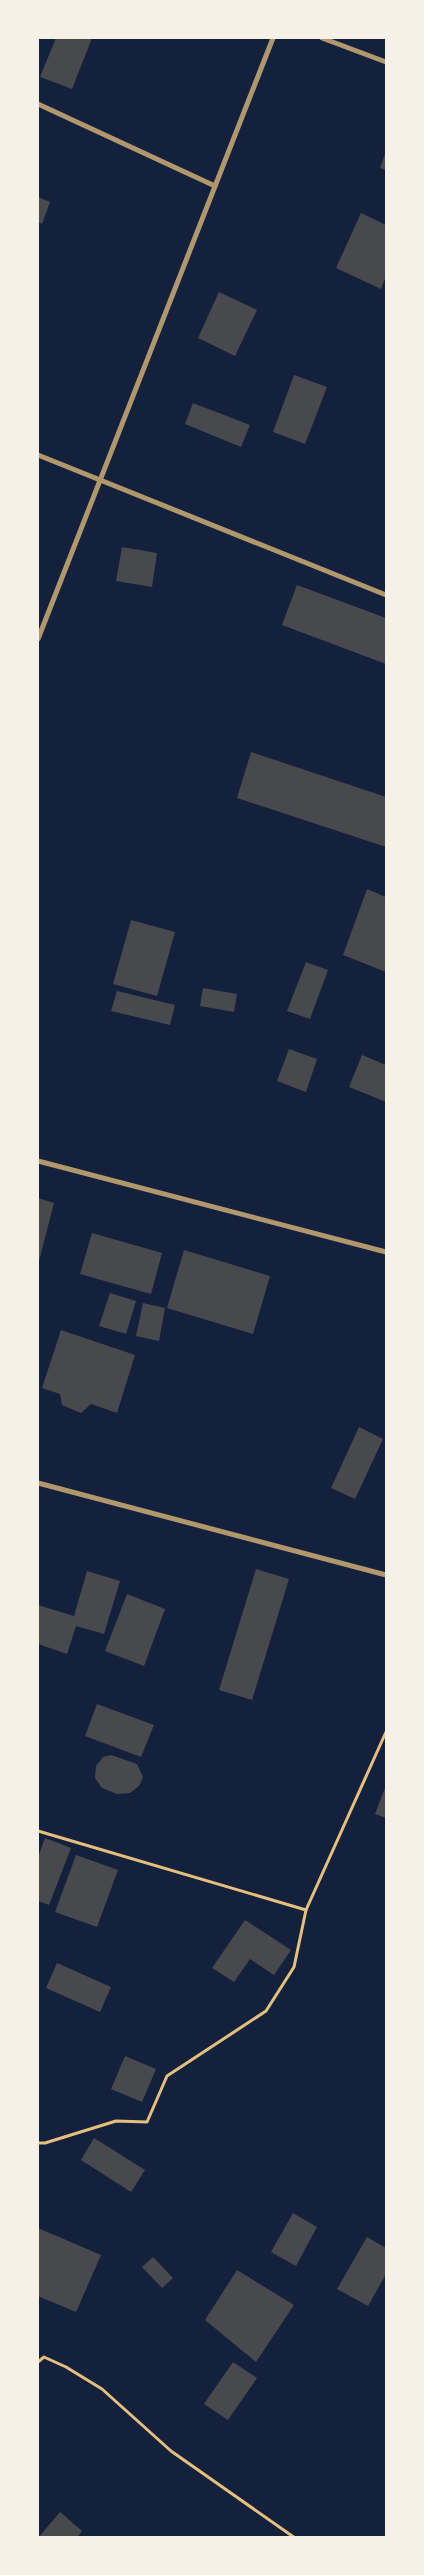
<svg xmlns="http://www.w3.org/2000/svg" width="424" height="2575" font-family="Barlow,sans-serif">
	<style>
		.building { fill: #48494c }
		.lines { fill: none; stroke-linecap: round; stroke-linejoin: round }
		.path { stroke: #e5c07b; stroke-width: 3 }
		.minor { stroke: #b1986c; stroke-width: 5 }
	</style>
	<rect width="100%" height="100%" fill="#14213d"/>
	<g class="building">
		<polygon points="56,38 92,38 72,89 40,77"/>
		<polygon points="386,151 386,170 380,168"/>
		<polygon points="38,197 50,202 42,224 38,222"/>
		<polygon points="361,213 386,225 386,276 381,289 336,268"/>
		<polygon points="219,292 257,310 235,356 198,338"/>
		<polygon points="294,375 327,387 305,444 273,432"/>
		<polygon points="193,403 250,425 241,447 185,424"/>
		<polygon points="122,547 157,553 152,587 116,581"/>
		<polygon points="297,585 386,618 386,664 282,625"/>
		<polygon points="251,752 386,797 386,847 237,798"/>
		<polygon points="367,889 386,897 386,972 343,955"/>
		<polygon points="131,920 175,932 157,996 113,984"/>
		<polygon points="306,962 328,970 310,1019 287,1011"/>
		<polygon points="203,988 237,994 234,1012 200,1006"/>
		<polygon points="117,991 175,1005 170,1025 111,1011"/>
		<polygon points="289,1049 317,1059 306,1092 277,1081"/>
		<polygon points="362,1055 386,1065 386,1102 349,1087"/>
		<polygon points="38,1198 54,1203 39,1261 38,1261"/>
		<polygon points="92,1233 162,1253 151,1294 80,1274"/>
		<polygon points="184,1250 270,1276 253,1334 167,1308"/>
		<polygon points="110,1293 136,1301 126,1334 99,1326"/>
		<polygon points="143,1303 165,1308 159,1341 136,1336"/>
		<polygon points="61,1330 135,1355 117,1413 91,1404 81,1413 62,1405 60,1394 42,1388"/>
		<polygon points="359,1427 383,1439 355,1499 331,1488"/>
		<polygon points="256,1569 289,1579 252,1700 219,1690"/>
		<polygon points="87,1571 120,1581 104,1634 76,1626 67,1654 38,1644 38,1605 74,1616"/>
		<polygon points="127,1594 165,1609 144,1666 105,1651"/>
		<polygon points="97,1704 154,1725 141,1757 85,1736"/>
		<polygon points="111,1755 137,1764 143,1777 139,1786 130,1793 117,1794 102,1788 95,1778 96,1766 103,1757"/>
		<polygon points="386,1785 386,1818 375,1814"/>
		<polygon points="45,1838 71,1848 49,1905 38,1901 38,1857"/>
		<polygon points="76,1855 118,1870 97,1927 55,1912"/>
		<polygon points="245,1920 291,1950 274,1975 250,1959 234,1982 212,1968"/>
		<polygon points="57,1963 111,1987 100,2012 46,1988"/>
		<polygon points="125,2056 156,2069 142,2102 111,2089"/>
		<polygon points="94,2138 145,2170 131,2192 81,2160"/>
		<polygon points="293,2213 317,2227 296,2266 271,2252"/>
		<polygon points="38,2228 101,2255 76,2312 38,2296"/>
		<polygon points="367,2237 386,2248 386,2274 368,2306 337,2289"/>
		<polygon points="153,2257 173,2278 162,2288 142,2267"/>
		<polygon points="237,2270 294,2305 256,2362 205,2320"/>
		<polygon points="233,2362 257,2378 228,2420 204,2404"/>
		<polygon points="60,2512 82,2531 77,2538 38,2538"/>
	</g>
	<g class="lines">
		<g class="path">
			<polyline points="38,1831 306,1910"/>
			<polyline points="38,2143 45,2143 116,2121 147,2122 167,2076 266,2011 294,1967 306,1910 386,1732"/>
			<polyline points="38,2362 44,2357 66,2367 102,2389 171,2451 295,2538"/>
		</g>
		<g class="minor">
			<polyline points="322,38 386,62"/>
			<polyline points="38,104 215,186"/>
			<polyline points="38,455 386,595"/>
			<polyline points="38,639 273,38"/>
			<polyline points="38,1161 386,1252"/>
			<polyline points="38,1483 386,1575"/>
		</g>
	</g>
	<rect width="424" height="2575" fill="none" stroke="#f6f1e7" stroke-width="78"/>
</svg>
